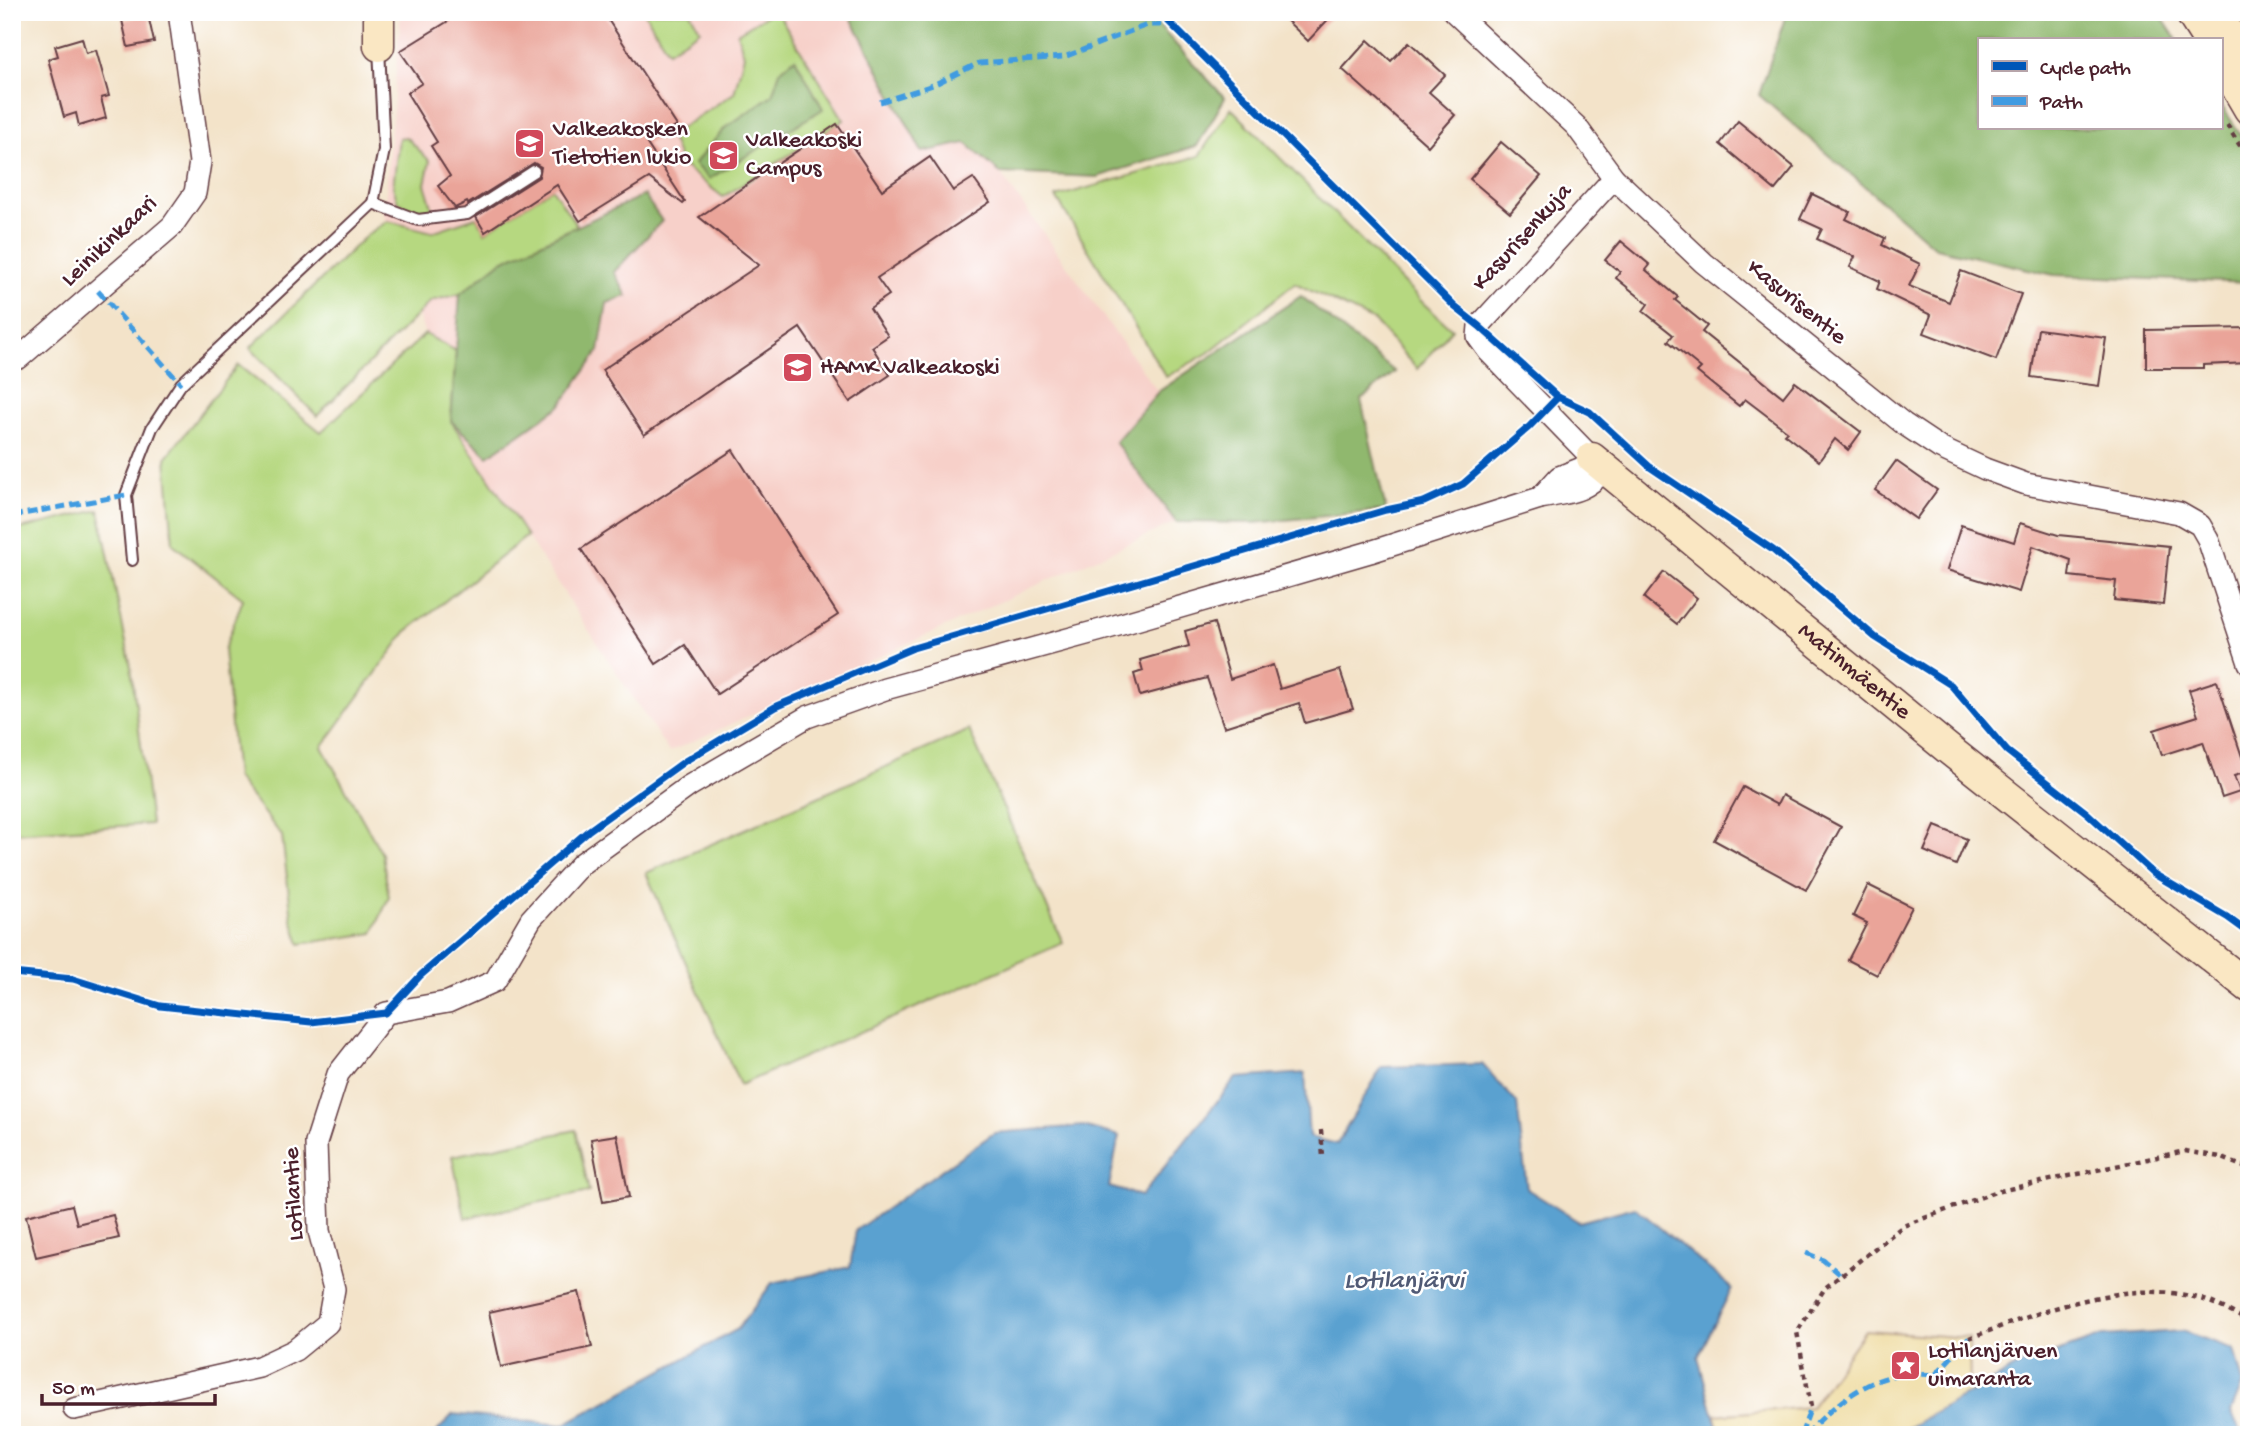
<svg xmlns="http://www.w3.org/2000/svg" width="2261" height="1447" font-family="'Gochi Hand',sans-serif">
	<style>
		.built { fill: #f7d0c9 }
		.green { fill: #b6d880; stroke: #807c56; stroke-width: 2 }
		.forest { fill: #90b86e; stroke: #6d6c4c; stroke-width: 2 }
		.sand { fill: #eeda9e; stroke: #9c7c64; stroke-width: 2 }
		.water { fill: #5aa1d0; stroke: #52607e; stroke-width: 2 }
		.building { fill: #eaa499 }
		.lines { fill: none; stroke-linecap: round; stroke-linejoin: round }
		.lane-casing { stroke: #633c43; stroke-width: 14 }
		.street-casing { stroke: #633c43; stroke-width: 24 }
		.secondary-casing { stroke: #633c43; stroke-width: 33 }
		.path { stroke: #633c43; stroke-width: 4.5; stroke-dasharray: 5 5; stroke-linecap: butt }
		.lane { stroke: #fff; stroke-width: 10 }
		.street { stroke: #fff; stroke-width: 21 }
		.secondary { stroke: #fae7c3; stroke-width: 30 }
		.quiet { stroke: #409be1; stroke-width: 5; stroke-dasharray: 10 5; stroke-linecap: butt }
		.cycleway-casing { stroke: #fff; stroke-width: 11 }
		.cycleway { stroke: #0057b8; stroke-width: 7 }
		.labels { text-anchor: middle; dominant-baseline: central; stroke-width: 5; stroke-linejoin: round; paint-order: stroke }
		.poi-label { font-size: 24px; fill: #4a1f2b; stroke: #fff; text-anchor: start }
		.street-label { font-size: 24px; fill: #4a1f2b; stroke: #fff }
		.water-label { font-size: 26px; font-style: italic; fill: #515a75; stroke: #fff }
	</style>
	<rect width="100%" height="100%" fill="#fff"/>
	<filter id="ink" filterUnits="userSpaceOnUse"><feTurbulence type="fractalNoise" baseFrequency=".0143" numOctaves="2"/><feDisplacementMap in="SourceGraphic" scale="14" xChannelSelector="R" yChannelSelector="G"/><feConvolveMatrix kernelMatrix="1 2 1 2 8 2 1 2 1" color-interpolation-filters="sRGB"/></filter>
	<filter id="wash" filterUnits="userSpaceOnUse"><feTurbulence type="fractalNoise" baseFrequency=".00686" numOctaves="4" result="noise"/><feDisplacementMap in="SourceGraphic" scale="28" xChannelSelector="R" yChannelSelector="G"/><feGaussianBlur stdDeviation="1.57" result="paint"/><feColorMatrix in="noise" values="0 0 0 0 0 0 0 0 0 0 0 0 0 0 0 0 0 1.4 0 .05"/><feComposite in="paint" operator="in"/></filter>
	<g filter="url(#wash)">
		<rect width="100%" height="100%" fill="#f3e3c9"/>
		<polygon class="built" points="401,12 848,12 922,151 966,143 1000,173 1158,392 1115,442 1176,522 669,752 451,421 455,351 425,334 384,215"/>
		<g class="green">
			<polygon points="644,12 690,12 700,30 668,51"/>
			<polygon points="772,12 777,12 844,120 723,197 681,164 670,135 734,93 744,55 737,33"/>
			<polygon points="1231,108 1424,304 1452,329 1417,369 1374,321 1295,283 1208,353 1166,377 1056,197 1199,156"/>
			<polygon points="406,137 430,161 425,184 433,210 417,211 398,202 393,187 399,138"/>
			<polygon points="552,188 577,226 500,262 460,294 431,301 317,416 250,348 368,234 388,221 432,232 476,217 485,232"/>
			<polygon points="425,334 456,351 451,421 527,536 406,632 322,747 382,854 389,897 373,933 300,944 292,919 282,836 236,778 224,650 243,599 173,544 166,458 238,365 321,432"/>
			<polygon points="99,510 131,667 151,824 12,833 12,531"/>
			<polygon points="969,730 1063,943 740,1085 646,873"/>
			<polygon points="576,1130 589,1192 465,1218 452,1156"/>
		</g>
		<g class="forest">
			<polygon points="848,12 1146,12 1225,98 1197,146 1097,177 1000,173 966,143 922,152"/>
			<polygon points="1787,12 2158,12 2177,40 1979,40 1979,128 2221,128 2221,105 2249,147 2249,283 2054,275 1936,248 1759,95"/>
			<polygon points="795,58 823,109 709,179 694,164 725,128 772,95 780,71"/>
			<polygon points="644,195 662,221 614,272 627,296 607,303 599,351 560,406 488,456 451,421 460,294 500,262"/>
			<polygon points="1301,296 1395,372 1361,400 1386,510 1254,523 1176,522 1115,442 1158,392"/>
		</g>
		<polygon class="sand" points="1865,1330 1969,1338 1970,1393 1895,1435 1719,1435 1715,1415 1811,1407"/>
		<g class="water">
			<polygon points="1482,1064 1517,1103 1527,1189 1579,1222 1635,1207 1732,1288 1698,1357 1719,1435 434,1435 453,1414 563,1425 738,1329 772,1283 850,1267 856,1230 994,1133 1083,1126 1119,1136 1109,1187 1141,1196 1236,1078 1305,1073 1309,1137 1337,1144 1382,1067"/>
			<polygon points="2182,1331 2234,1349 2243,1383 2231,1412 2242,1435 1895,1435 2022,1364 2103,1336"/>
		</g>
		<g id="blocks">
			<g class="building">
				<polygon points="463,12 603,12 677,126 647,144 685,202 683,204 649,178 580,221 557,185 485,232 476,217 539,177 541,167 534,163 468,204 467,202 455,208 438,186 450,176 431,146 437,142 407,93 422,83 400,51"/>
				<polygon points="1278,12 1335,12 1308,41"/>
				<polygon points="148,15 154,42 128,47 122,20"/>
				<polygon points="82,38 86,53 96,50 109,96 101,98 106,118 79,126 76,113 64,117 48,59 58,56 55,46"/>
				<polygon points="1368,40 1391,61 1409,42 1445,75 1429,92 1455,115 1428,146 1342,69"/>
				<polygon points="1738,121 1794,167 1775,190 1720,144"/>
				<polygon points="837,124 882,190 930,157 953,191 973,178 990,202 877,278 889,295 870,308 888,336 872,347 890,375 850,402 800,328 644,435 602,370 759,265 699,217"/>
				<polygon points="1501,142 1541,176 1510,213 1470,179"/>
				<polygon points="1812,194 1850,212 1846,219 1885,238 1882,245 1920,264 1909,286 1949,302 1961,271 2021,294 1996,360 1924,333 1931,315 1877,289 1880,281 1850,267 1855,257 1817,239 1822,229 1800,219"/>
				<polygon points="1621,241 1650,265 1646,270 1678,297 1675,300 1707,326 1702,332 1783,397 1795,382 1861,432 1848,450 1835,439 1819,461 1784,434 1787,431 1745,399 1739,406 1697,372 1701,368 1668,341 1673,335 1643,311 1648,304 1616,278 1620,272 1605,260"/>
				<polygon points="2249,328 2249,363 2203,365 2203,368 2146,368 2146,330"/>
				<polygon points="2038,329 2106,338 2099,386 2031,377"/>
				<polygon points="733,450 838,615 717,694 685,645 656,664 581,549"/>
				<polygon points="1896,461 1937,490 1916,519 1875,490"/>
				<polygon points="2020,523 2058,535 2169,546 2163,605 2114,600 2116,581 2069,576 2071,560 2033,546 2019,592 1947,570 1961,525 2014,542"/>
				<polygon points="1664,572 1697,598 1677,624 1644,598"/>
				<polygon points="1214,623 1230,679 1273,665 1280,689 1340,670 1353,709 1305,723 1299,703 1224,727 1207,678 1140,696 1134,674 1143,671 1140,660 1189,646 1185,631"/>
				<polygon points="2217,681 2247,772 2234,776 2240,792 2222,798 2203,742 2162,755 2154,730 2198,716 2189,690"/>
				<polygon points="1743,787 1777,805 1782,795 1841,827 1806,890 1714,840"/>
				<polygon points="1935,826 1967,839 1956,865 1924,851"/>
				<polygon points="1868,885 1912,907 1877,975 1848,960 1867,923 1853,916"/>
				<polygon points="617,1135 629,1197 603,1202 591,1139"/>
				<polygon points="72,1205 77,1224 113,1215 119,1238 36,1257 26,1216"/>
				<polygon points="579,1292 592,1347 501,1367 489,1312"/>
			</g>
		</g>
	</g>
	<g filter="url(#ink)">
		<use href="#blocks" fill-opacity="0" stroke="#633c43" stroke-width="2"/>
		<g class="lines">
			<defs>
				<g id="lane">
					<polyline points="379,48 384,150 373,203 418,220 467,214 534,171"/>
					<polyline points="132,560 126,495 152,428 181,384 373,203"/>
				</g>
				<g id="street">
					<polyline points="1454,12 1576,126 1614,178 1704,263 1904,424 1940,448 1985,469 2026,484 2179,513 2200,525 2208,539 2249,663"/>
					<polyline points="12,360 19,358 172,226 195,193 200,162 179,12"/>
					<polyline points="1540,498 1559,477 1582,468 1592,458 1489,352 1478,337 1479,326 1614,178"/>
					<path d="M74,1409L259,1367L295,1350L328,1323L334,1289L319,1231L316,1143L338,1074L386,1013L448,1002L495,981L531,919L581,864L689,786L807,717L885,689L1101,630L1370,552L1540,498C1571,492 1584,493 1606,469"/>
				</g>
				<g id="secondary">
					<polyline points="2190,12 2208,40"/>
					<polyline points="2216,12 2249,67"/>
					<polyline points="379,46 379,12"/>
					<polyline points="2221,61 2249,109"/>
					<path id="s1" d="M1592,458L1947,748L2249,987"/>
				</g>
			</defs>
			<use href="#lane" class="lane-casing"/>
			<use href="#street" class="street-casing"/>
			<use href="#secondary" class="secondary-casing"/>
			<g class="path">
				<polyline points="2227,125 2249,160"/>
				<polyline points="1321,1130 1323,1157"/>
				<path d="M1969,1338C2043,1312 2131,1273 2210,1302C2223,1307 2236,1315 2249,1321"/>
				<polyline points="1811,1407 1797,1332 1825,1288 1903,1226 1995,1192 2185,1151 2220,1157 2249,1169"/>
				<polyline points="563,1426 565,1435"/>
			</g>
			<use href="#lane" class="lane"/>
			<use href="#street" class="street"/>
			<use href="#secondary" class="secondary"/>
			<g class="quiet">
				<polyline points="880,102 933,85 979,63 1064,57 1147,25 1172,25"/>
				<polyline points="98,291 181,384"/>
				<polyline points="12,516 126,495"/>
				<polyline points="1806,1253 1823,1260 1841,1275"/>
				<polyline points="1801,1435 1811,1407"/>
				<path d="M1806,1435C1830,1408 1860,1383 1896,1375C1908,1372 1923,1375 1935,1375L1969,1338"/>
			</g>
			<defs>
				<g id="cycleway">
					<polyline points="1159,12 1455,307 1479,326 1558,397 1590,412 1650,467 1773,550 1875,637 1951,685 2007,751 2087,813 2154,874 2227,917 2249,933"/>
					<polyline points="12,973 73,979 160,1006 311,1022 386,1013 421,975 588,831 685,761 775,707 913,648 1386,510 1424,502 1463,484 1529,427 1558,397"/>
				</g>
			</defs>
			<use href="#cycleway" class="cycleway-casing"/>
			<use href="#cycleway" class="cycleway"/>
		</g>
	</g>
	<defs>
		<symbol id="school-square" viewBox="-11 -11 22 22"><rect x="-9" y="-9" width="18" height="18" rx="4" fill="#d1495b" stroke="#fff"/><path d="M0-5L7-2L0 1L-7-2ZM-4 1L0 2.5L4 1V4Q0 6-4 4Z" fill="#fff"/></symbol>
		<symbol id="university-square" viewBox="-11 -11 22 22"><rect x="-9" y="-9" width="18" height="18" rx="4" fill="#d1495b" stroke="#fff"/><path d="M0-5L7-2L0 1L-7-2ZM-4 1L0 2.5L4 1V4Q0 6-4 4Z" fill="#fff"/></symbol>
		<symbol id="sight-square" viewBox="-11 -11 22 22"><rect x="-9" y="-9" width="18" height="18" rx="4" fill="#d1495b" stroke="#fff"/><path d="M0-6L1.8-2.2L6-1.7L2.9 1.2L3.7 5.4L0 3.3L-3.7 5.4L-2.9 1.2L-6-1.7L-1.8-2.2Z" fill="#fff"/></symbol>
	</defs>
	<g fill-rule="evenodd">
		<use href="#school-square" x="512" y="126" width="35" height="35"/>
		<use href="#university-square" x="706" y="138" width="35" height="35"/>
		<use href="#university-square" x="780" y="350" width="35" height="35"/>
		<use href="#sight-square" x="1888" y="1348" width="35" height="35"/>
	</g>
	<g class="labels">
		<g class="poi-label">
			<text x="553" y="130">Valkeakosken<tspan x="553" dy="28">Tietotien lukio</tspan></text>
			<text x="746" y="141">Valkeakoski<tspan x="746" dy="28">Campus</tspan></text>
			<text x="820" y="368">HAMK Valkeakoski</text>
			<text x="1928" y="1352">Lotilanjärven<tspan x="1928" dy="28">uimaranta</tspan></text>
		</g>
		<g class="street-label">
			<text transform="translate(1523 238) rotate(-48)">Kasurisenkuja</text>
			<text transform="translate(110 242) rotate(-43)">Leinikinkaari</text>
			<text transform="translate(1796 303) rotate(39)">Kasurisentie</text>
			<text stroke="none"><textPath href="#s1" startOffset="338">Matinmäentie</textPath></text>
			<text transform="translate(295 1194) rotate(-93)">Lotilantie</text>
		</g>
		<g class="water-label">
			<text x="1404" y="1282">Lotilanjärvi</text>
		</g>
	</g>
	<rect width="2261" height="1447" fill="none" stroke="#fff" stroke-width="42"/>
	<rect x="1978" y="38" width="245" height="91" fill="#ffffff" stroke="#b7a5aa" stroke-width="2"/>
	<rect x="1992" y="61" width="35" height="10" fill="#0057b8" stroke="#b7a5aa" stroke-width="2"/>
	<text x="2040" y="74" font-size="21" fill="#4a1f2b">Cycle path</text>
	<rect x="1992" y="96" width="35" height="10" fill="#409be1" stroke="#b7a5aa" stroke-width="2"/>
	<text x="2040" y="108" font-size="21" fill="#4a1f2b">Path</text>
	<path d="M42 1394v10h173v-10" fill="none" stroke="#4a1f2b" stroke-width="3.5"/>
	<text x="52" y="1394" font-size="21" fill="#4a1f2b" stroke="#ffffff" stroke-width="5" paint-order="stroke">50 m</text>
</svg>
